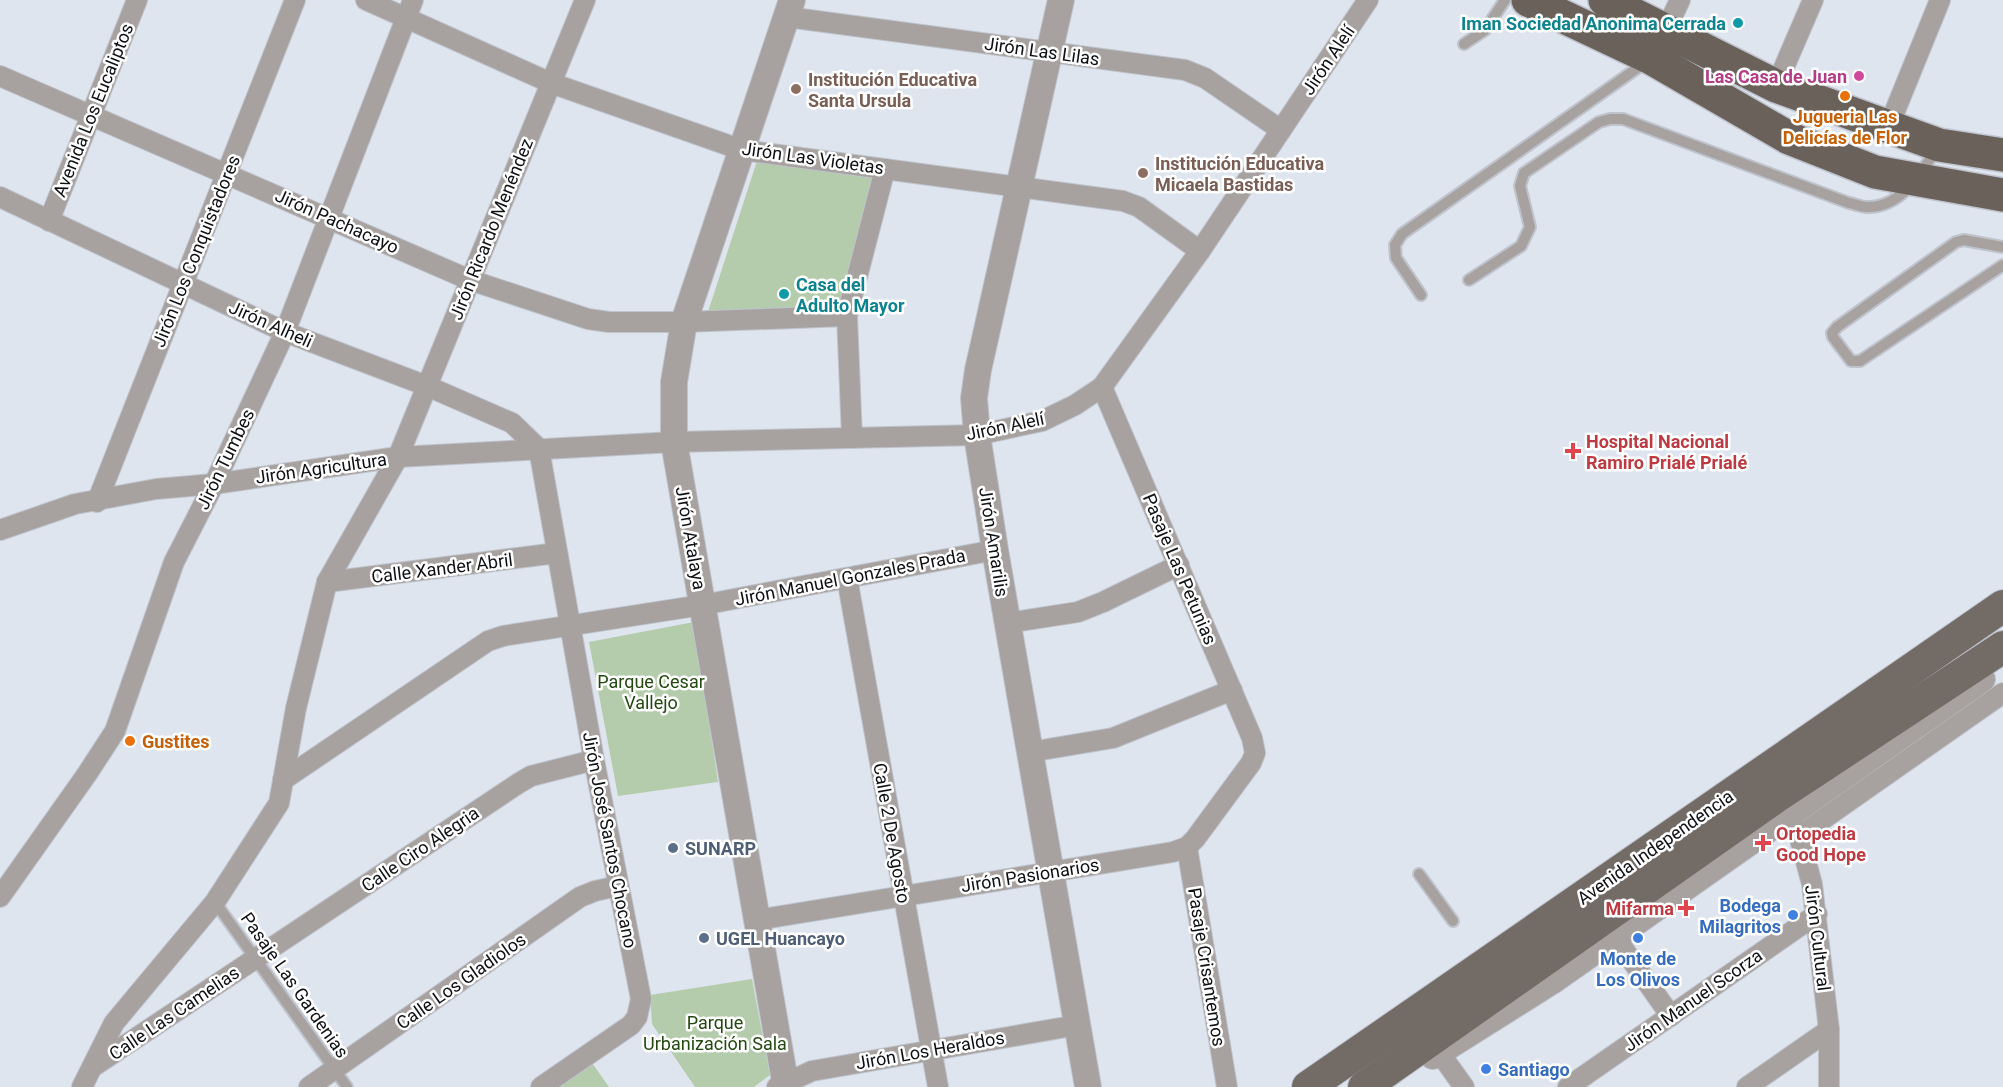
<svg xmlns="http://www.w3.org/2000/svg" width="2003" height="1087" font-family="Roboto,sans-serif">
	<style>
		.green { fill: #b4ccab }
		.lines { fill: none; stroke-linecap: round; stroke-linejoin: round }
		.service-casing { stroke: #bec3cc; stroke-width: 14 }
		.minor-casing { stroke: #bec3cc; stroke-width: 22 }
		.tertiary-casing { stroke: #bec3cc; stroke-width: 28 }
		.primary-casing { stroke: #bec3cc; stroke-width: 34 }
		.trunk-casing { stroke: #bec3cc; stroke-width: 36 }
		.service { stroke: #a7a29f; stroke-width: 10 }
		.minor { stroke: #a7a29f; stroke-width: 20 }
		.tertiary { stroke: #a7a29f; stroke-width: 26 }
		.primary { stroke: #736b65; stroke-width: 32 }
		.trunk { stroke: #6a615b; stroke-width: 33 }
		.culture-dot { fill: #0f9aa8; stroke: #fff; stroke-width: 2 }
		.hotel-dot { fill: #d1479c; stroke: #fff; stroke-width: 2 }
		.education-dot { fill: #8d6e63; stroke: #fff; stroke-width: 2 }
		.food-dot { fill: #e8710a; stroke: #fff; stroke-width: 2 }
		.health-dot { fill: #e0444e; stroke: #fff; stroke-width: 2 }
		.service-dot { fill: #5c6f8a; stroke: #fff; stroke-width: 2 }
		.shop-dot { fill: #3f7fe0; stroke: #fff; stroke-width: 2 }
		.labels { text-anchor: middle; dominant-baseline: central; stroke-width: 5; stroke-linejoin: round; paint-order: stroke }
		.culture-label { font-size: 18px; font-weight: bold; fill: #0d838f; stroke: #fff; text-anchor: end }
		.street-label { font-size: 18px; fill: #0e1014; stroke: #fff }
		.hotel-label { font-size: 18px; font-weight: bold; fill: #b23c85; stroke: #fff; text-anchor: end }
		.education-label { font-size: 18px; font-weight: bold; fill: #785e54; stroke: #fff; text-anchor: start }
		.food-label { font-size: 18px; font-weight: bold; fill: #c56008; stroke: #fff }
		.health-label { font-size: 18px; font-weight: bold; fill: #be3a42; stroke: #fff; text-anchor: start }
		.park-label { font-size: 18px; fill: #234910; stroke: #fff }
		.service-label { font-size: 18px; font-weight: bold; fill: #4e5e75; stroke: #fff; text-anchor: start }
		.shop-label { font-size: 18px; font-weight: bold; fill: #366cbe; stroke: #fff; text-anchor: end }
	</style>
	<rect width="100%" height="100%" fill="#dfe5ef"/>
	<g class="green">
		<polygon points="757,161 877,179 840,308 707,315"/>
		<polygon points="694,622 718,782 618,796 589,642"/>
		<polygon points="752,979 770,1075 754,1087 695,1087 652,1024 650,995"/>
		<polygon points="590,1060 609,1087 550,1087"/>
	</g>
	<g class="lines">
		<defs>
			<g id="service">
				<polyline points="1464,44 1485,30 1505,0"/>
				<polyline points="2003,247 1964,240 1956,242 1837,327 1832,333 1833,337 1851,361 1860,361 2003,265"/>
				<path d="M1469,280L1521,246L1530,227L1520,186L1524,173L1599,122L1610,119H1623L1849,203C1855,204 1861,207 1867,207C1901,208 1921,173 1937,148"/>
				<polyline points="1421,295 1396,258 1395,245 1402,234 1646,62"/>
				<polyline points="1419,874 1453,921"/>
				<polyline points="215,902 347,1087"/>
			</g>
			<g id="minor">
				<polyline points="366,0 551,83 742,150 1123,201 1139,207 1200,251"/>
				<polyline points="787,17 1185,70 1205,78 1281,130"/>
				<polyline points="1662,38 1680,0"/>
				<polyline points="0,76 470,280 588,319 609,322 684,322 847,316"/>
				<polyline points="1776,86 1813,0"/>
				<polyline points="1888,128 1940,0"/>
				<polyline points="0,197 285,332 427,386 512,423 539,449"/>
				<polyline points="49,221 137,0"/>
				<polyline points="852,438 847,316 885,169"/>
				<polyline points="539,449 594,760 641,999 637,1017 631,1025 541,1087"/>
				<polyline points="97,502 295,0"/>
				<polyline points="0,530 75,504 156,489 214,484 398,457 674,442 977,435 1042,421 1075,405 1102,387 1200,251 1368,0"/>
				<polyline points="847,578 938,1087"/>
				<polyline points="327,582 557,553"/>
				<polyline points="1007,623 1078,612 1103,602 1179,565"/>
				<polyline points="1030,752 1113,738 1232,690"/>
				<polyline points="283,780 488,641 503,636 702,605 995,550"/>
				<polyline points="1780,804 1799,836 1812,884 1829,1030 1829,1087"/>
				<polyline points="1799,836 2003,693"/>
				<polyline points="1187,847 1227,1087"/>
				<polyline points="0,897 87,774 115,731 174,562 214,484 285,332 413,0"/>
				<polyline points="757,920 1173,852 1187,847 1195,839 1251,763 1255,753 1252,738 1102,387"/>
				<polyline points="1608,927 1671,1016"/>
				<polyline points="1432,1042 1464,1087"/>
				<polyline points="94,1066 519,783 531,776 594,760"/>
				<polyline points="82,1087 114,1023 215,902 279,803 296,708 327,582 398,457 585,0"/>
				<polyline points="309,1087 580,897 595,891 618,886"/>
				<polyline points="777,1087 812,1071 1078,1025"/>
				<polyline points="1568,1087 1817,914"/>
				<polyline points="1747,1087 1829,1030"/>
			</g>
			<g id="tertiary">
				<polyline points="1061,0 978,370 974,398 977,435 995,550 1088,1087"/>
				<polyline points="1433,1056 1552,981 1982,679"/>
				<polyline points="786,1087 674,442 674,382 684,322 792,0"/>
			</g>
			<g id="primary">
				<polyline points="1308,1087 2003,606"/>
				<polyline points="1364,1087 1776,797 2003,647"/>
			</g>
			<g id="trunk">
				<polyline points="1528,0 1651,58 1789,138 1875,172 2003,195"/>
				<polyline points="1605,0 1776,86 1939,145 2003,155"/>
			</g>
		</defs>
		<use href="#service" class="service-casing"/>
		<use href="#minor" class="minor-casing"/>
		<use href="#tertiary" class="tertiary-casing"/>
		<use href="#primary" class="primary-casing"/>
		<use href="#trunk" class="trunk-casing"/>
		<use href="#service" class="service"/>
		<use href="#minor" class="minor"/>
		<use href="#tertiary" class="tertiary"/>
		<use href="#primary" class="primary"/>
		<use href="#trunk" class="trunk"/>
	</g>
	<g class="culture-dot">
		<circle cx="1738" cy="23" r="6"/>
		<circle cx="784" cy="294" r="6"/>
	</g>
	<circle class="hotel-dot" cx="1859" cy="76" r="6"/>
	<g class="education-dot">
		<circle cx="796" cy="89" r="6"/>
		<circle cx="1143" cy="173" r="6"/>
	</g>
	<g class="food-dot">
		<circle cx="1845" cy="96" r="6"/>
		<circle cx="130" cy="741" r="6"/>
	</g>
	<g class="health-dot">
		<path d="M1570 442h6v6h6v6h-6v6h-6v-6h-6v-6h6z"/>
		<path d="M1760 834h6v6h6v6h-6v6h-6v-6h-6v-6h6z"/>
		<path d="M1683 899h6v6h6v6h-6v6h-6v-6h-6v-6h6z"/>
	</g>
	<g class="service-dot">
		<circle cx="673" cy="848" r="6"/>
		<circle cx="704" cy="938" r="6"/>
	</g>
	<g class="shop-dot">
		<circle cx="1793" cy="915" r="6"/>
		<circle cx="1638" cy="938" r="6"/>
		<circle cx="1486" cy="1069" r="6"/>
	</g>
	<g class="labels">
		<g class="culture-label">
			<text x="1726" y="23">Iman Sociedad Anonima Cerrada</text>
			<text x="796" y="284" text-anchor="start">Casa del<tspan x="796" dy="21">Adulto Mayor</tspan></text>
		</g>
		<g class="street-label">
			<text transform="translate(1042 51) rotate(8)">Jirón Las Lilas</text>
			<text transform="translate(1328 60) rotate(-56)">Jirón Alelí</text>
			<text transform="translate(93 110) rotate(-68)">Avenida Los Eucaliptos</text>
			<text transform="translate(813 158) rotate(8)">Jirón Las Violetas</text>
			<text transform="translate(337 221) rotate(24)">Jirón Pachacayo</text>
			<text transform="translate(491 229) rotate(-68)">Jirón Ricardo Menéndez</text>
			<text transform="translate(196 251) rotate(-68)">Jirón Los Conquistadores</text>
			<text transform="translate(271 324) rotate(24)">Jirón Alheli</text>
			<text transform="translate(1005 426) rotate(-12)">Jirón Alelí</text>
			<text transform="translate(225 459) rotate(-64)">Jirón Tumbes</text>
			<text transform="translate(321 468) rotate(-8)">Jirón Agricultura</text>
			<text transform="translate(691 538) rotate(80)">Jirón Atalaya</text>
			<text transform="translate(994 542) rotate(81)">Jirón Amarilis</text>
			<text transform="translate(442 568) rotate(-7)">Calle Xander Abril</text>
			<text transform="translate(1180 569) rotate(67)">Pasaje Las Petunias</text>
			<text transform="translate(850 577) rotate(-11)">Jirón Manuel Gonzales Prada</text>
			<text transform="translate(892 833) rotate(80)">Calle 2 De Agosto</text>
			<text transform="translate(610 840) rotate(79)">Jirón José Santos Chocano</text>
			<text transform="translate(1655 847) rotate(-35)">Avenida Independencia</text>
			<text transform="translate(420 849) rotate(-34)">Calle Ciro Alegria</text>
			<text transform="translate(1030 875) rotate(-9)">Jirón Pasionarios</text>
			<text transform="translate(1818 938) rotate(83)">Jirón Cultural</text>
			<text transform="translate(1207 967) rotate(81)">Pasaje Crisantemos</text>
			<text transform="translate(461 981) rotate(-35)">Calle Los Gladiolos</text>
			<text transform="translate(295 985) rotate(55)">Pasaje Las Gardenias</text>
			<text transform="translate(1693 1000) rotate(-35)">Jirón Manuel Scorza</text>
			<text transform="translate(174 1013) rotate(-34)">Calle Las Camelias</text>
			<text transform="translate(930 1050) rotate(-10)">Jirón Los Heraldos</text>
		</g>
		<g class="hotel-label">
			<text x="1847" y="76">Las Casa de Juan</text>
		</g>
		<g class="education-label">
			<text x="808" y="79">Institución Educativa<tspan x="808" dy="21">Santa Ursula</tspan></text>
			<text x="1155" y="163">Institución Educativa<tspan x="1155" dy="21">Micaela Bastidas</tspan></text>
		</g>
		<g class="food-label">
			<text x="1845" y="116">Jugueria Las<tspan x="1845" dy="21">Delicías de Flor</tspan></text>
			<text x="142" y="741" text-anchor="start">Gustites</text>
		</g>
		<g class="health-label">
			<text x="1586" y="441">Hospital Nacional<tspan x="1586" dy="21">Ramiro Prialé Prialé</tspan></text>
			<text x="1776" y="833">Ortopedia<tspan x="1776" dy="21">Good Hope</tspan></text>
			<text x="1674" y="908" text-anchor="end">Mifarma</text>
		</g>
		<g class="park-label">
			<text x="651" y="681">Parque Cesar<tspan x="651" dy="21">Vallejo</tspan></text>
			<text x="715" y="1022">Parque<tspan x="715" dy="21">Urbanización Sala</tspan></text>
		</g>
		<g class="service-label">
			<text x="685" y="848">SUNARP</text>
			<text x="716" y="938">UGEL Huancayo</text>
		</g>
		<g class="shop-label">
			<text x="1781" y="905">Bodega<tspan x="1781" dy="21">Milagritos</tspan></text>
			<text x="1638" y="958" text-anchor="middle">Monte de<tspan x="1638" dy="21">Los Olivos</tspan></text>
			<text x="1498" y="1069" text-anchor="start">Santiago</text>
		</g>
	</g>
</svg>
